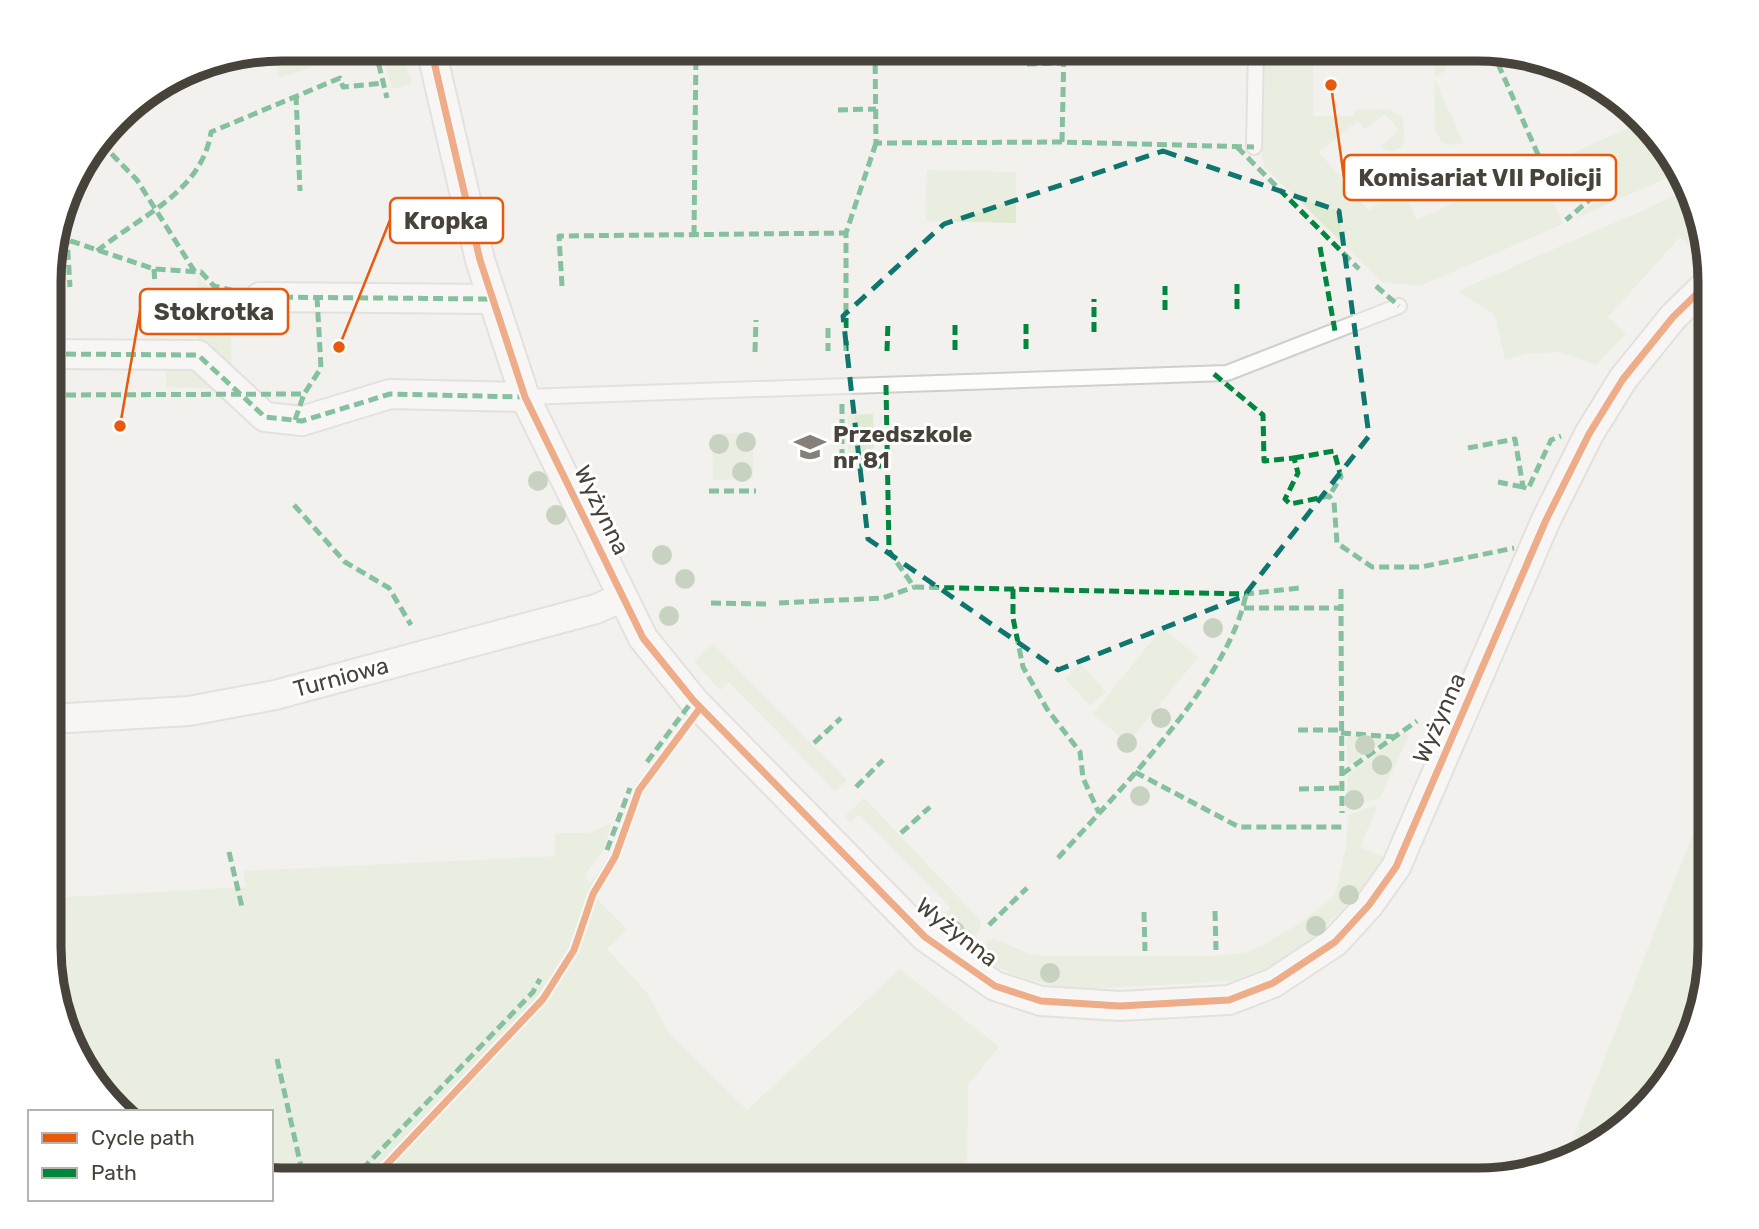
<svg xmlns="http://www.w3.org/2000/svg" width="1759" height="1229" font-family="Rubik,sans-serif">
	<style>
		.green { fill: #dfead1 }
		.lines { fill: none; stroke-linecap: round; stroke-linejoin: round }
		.service-casing { stroke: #d0cfcb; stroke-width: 18 }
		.minor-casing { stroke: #d0cfcb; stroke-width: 32 }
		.service { stroke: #fdfdfc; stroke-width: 14 }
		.minor { stroke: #fdfdfc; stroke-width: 28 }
		.quiet { stroke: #00873e; stroke-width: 5; stroke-dasharray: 10 5; stroke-linecap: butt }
		.cycleway-casing { stroke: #fff; stroke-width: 11 }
		.cycleway { stroke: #e8590c; stroke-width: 7 }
		.tree { fill: #96ad87 }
		.marked { fill: none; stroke: #0f766e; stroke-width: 5; stroke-dasharray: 14 9; stroke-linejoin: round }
		.labels { text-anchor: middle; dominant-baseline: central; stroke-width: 6; stroke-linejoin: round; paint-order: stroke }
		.poi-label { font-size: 23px; font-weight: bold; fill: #48433a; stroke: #fff; text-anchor: start }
		.street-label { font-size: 23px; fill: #48433a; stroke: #fff }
		.rim { fill: none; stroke: #48433a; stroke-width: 9 }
		.leader { fill: none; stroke: #e8590c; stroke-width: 2.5 }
		.callout-dot { fill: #e8590c; stroke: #fff; stroke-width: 2.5 }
		.callout { fill: #fff; stroke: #e8590c; stroke-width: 2.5 }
		.callout-label { font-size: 24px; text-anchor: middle; font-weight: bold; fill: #48433a }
	</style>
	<rect width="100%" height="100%" fill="#f2f1ee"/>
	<g class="green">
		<polygon points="283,49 367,49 279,78 273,51"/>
		<polygon points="381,49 400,49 412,84 392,89"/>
		<path d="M1265,49H1313V116H1354L1355,110L1389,109L1403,118L1404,143C1399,152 1386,154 1381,146L1399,130L1385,114L1365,129L1358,121L1319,152L1369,211L1388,195H1405L1417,220L1468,197L1459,176L1475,169L1485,191L1538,168L1563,224L1420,286L1382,282L1265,167L1262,158Z"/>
		<polygon points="1434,49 1439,49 1446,71 1434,77 1463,143 1448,145 1441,141 1435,129"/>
		<polygon points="1640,123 1680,172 1574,219 1607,190 1604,183 1561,188 1550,163"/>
		<polygon points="927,170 1016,172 1016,223 926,221"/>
		<polygon points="1689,190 1705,249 1699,254 1680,237 1608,317 1626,334 1596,365 1559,352 1525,354 1505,360 1495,315 1458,291"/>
		<polygon points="198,276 214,292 238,300 238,321 231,322 232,389 166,387 166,365 197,365"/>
		<polygon points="873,414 874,461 854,462 848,451 848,415"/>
		<polygon points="753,433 753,479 713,480 712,434"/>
		<polygon points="1162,628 1198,657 1128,743 1093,714"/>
		<polygon points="713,644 847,780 835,791 729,682 720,690 694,661"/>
		<polygon points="1081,664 1106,692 1090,706 1065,678"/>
		<polygon points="1405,732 1409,735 1380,798 1347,808 1348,774"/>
		<polygon points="1350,736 1387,739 1348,765 1346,740"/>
		<path d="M1710,791C1710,890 1725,1002 1663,1087C1649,1106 1600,1139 1580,1156L1565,1159Z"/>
		<polygon points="864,798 981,921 980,929 965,950 935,923 951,908 859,814 850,822 845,816"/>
		<path d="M1373,806L1377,808L1360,847L1385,858C1343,913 1300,961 1232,981L1085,989L1053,986L1014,975L977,957L988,940L995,939L1032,955L1045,956H1212L1243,953L1260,947L1302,922L1335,895L1346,847L1348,815Z"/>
		<polygon points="611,824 604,849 585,874 590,883 609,858 592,887 599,901 627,929 607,949 647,993 668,1032 747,1110 900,969 999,1047 968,1085 967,1180 271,1180 271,1112 123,1112 80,1064 51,977 51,898 246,887 243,871 555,856 555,833 588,833"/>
	</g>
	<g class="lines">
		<defs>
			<g id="service">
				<polyline points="1254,147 1256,49"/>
				<polyline points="525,397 1227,373 1399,306"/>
			</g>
			<g id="minor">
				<polyline points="431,49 480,260 525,397 643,638 693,700 925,937 995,986 1041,1001 1120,1006 1229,1000 1273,983 1335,942 1369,905 1396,867 1546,520 1589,434 1623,379 1673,317 1710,281"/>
				<polyline points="260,297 491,299"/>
				<polyline points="51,354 198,355 265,417 302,421 390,394 525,397"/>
				<polyline points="51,719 189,711 275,695 596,609 623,597"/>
			</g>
		</defs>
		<use href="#service" class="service-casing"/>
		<use href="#minor" class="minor-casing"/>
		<use href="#service" class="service"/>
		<use href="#minor" class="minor"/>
		<g class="quiet">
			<polyline points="375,49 387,98"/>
			<polyline points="875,49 876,143 1062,142 1254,147"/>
			<polyline points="1492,50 1554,191 1601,190 1566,220"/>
			<polyline points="839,57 875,57"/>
			<polyline points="1027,64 1063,63"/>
			<polyline points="296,95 300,191"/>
			<polyline points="838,110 876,109"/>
			<polyline points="1062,142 1064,49"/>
			<polyline points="101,143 137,180 195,272"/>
			<polyline points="1237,147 1359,269"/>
			<polyline points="65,205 70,287"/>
			<polyline points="694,235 696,49"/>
			<polyline points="56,236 154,269 201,272 214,286 260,297 491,299"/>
			<polyline points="1320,247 1335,331"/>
			<path d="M97,251C140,216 202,192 211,132L340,78L343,87L383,83"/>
			<polyline points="154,269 155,284"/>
			<polyline points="562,286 559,236 846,233"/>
			<polyline points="1376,286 1399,306"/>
			<polyline points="1237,309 1237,279"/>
			<polyline points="1165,310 1165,286"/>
			<polyline points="828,328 828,351"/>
			<polyline points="846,328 846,233 876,143"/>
			<polyline points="1094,332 1094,299"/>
			<polyline points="1026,349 1026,323"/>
			<polyline points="955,350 955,323"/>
			<polyline points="846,351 846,341"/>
			<polyline points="887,351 888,322"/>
			<polyline points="755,352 756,320"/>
			<polyline points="51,354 198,355 265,417 302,421 390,394 525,397"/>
			<polyline points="1214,374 1263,415 1264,461 1294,458 1298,473 1285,499 1290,504 1329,496 1334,502 1337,543 1372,567 1421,567 1514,548"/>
			<polyline points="886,385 889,551 914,587 1246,594 1299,588"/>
			<polyline points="51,395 304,394 321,368 317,297"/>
			<polyline points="842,404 842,458 848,466 887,466"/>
			<polyline points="295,420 304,394"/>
			<polyline points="1468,448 1515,439 1523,487 1528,489 1551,440 1561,436"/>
			<polyline points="1294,458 1334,451 1341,477 1329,496"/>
			<polyline points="1498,482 1523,487"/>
			<polyline points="709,491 756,491"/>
			<polyline points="294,505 345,562 389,588 411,625"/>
			<polyline points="1013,589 1013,618 1023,667 1047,709 1080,752 1083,778 1099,813"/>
			<polyline points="1341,589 1341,608"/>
			<polyline points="711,603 768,604"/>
			<polyline points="779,603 883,598 914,587"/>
			<polyline points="1244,608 1341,608 1342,813"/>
			<polyline points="1298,730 1341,730"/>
			<polyline points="1341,733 1395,737"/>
			<polyline points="814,743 841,718"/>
			<polyline points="647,762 693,700"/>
			<polyline points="1135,772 1239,827 1342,827"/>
			<polyline points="1342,774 1417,721"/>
			<polyline points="856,787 883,760"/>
			<polyline points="1299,789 1342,788"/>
			<polyline points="901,833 930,807"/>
			<polyline points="607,850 630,788"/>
			<polyline points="229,852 242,907"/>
			<path d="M1058,858C1117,793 1230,679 1246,594"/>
			<polyline points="1215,911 1216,950"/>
			<polyline points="1144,912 1145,951"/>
			<polyline points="989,925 1027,888"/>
			<polyline points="277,1059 304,1180"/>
			<polyline points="352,1180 533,992 540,979"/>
		</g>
		<defs>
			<g id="cycleway">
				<polyline points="431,49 480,260 525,397 643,638 693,700 925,937 995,986 1041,1001 1120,1006 1229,1000 1273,983 1335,942 1369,905 1396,867 1546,520 1589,434 1623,379 1673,317 1710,281"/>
				<polyline points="372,1180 543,999 574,950 593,894 615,857 639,790 700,708"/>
			</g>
		</defs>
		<use href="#cycleway" class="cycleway-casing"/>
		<use href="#cycleway" class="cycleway"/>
	</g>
	<g class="tree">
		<circle cx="746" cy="442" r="10"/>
		<circle cx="719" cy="444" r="10"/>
		<circle cx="742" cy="472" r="10"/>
		<circle cx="538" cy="481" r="10"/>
		<circle cx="556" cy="515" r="10"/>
		<circle cx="662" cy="555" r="10"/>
		<circle cx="685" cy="579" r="10"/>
		<circle cx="669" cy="616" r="10"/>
		<circle cx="1213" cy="628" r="10"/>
		<circle cx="1161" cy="718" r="10"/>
		<circle cx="1127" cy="743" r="10"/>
		<circle cx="1365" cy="745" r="10"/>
		<circle cx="1382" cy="765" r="10"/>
		<circle cx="1140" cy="796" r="10"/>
		<circle cx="1354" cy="800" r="10"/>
		<circle cx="1349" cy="895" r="10"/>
		<circle cx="1316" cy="926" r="10"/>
		<circle cx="955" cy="931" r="10"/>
		<circle cx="1050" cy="973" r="10"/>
	</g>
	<path d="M0 0H1759V1229H0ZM1163,151L1339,211L1369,436L1244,596L1058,670L868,539L843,316L944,224Z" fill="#f2f1ee" fill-opacity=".55" fill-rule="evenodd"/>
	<path class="marked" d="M1163,151L1339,211L1369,436L1244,596L1058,670L868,539L843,316L944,224Z"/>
	<defs>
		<symbol id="school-bare" viewBox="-9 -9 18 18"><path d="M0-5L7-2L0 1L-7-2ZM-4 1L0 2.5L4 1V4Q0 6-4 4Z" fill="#848079" stroke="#fff" stroke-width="2.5" paint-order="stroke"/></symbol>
	</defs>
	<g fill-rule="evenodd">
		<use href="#school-bare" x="788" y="425" width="44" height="44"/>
	</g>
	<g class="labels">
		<g class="poi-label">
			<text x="833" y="434">Przedszkole<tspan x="833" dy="26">nr 81</tspan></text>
		</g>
		<g class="street-label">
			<text transform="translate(602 510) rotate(64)">Wyżynna</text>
			<text transform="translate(341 677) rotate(-15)">Turniowa</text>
			<text transform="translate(1439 718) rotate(-66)">Wyżynna</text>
			<text transform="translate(957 932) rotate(38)">Wyżynna</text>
		</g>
	</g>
	<path d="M0 0H1759V1229H0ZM282 61H1477A221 221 0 0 1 1698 282V947A221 221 0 0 1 1477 1168H282A221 221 0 0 1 61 947V282A221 221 0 0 1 282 61Z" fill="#fff" fill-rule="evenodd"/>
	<path class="rim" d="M282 61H1477A221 221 0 0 1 1698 282V947A221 221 0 0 1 1477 1168H282A221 221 0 0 1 61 947V282A221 221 0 0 1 282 61Z"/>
	<path class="leader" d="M1331 85L1344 178M339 347L390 220M120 426L140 311"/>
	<g class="callout-dot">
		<circle cx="1331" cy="85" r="7"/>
		<circle cx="339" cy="347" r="7"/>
		<circle cx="120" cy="426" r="7"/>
	</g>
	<g class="callout">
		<rect x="1344" y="155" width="272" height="45" rx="7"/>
		<rect x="390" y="198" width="113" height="45" rx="7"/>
		<rect x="140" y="289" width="148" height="45" rx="7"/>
	</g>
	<g class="callout-label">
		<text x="1480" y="186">Komisariat VII Policji</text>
		<text x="446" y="229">Kropka</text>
		<text x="214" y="320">Stokrotka</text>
	</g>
	<rect x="28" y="1110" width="245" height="91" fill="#ffffff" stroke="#b6b4b0" stroke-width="2"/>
	<rect x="42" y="1133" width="35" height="10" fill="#e8590c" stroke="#b6b4b0" stroke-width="2"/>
	<text x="91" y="1145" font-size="21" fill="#48433a">Cycle path</text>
	<rect x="42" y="1168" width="35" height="10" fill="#00873e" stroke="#b6b4b0" stroke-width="2"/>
	<text x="91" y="1180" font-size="21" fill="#48433a">Path</text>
</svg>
